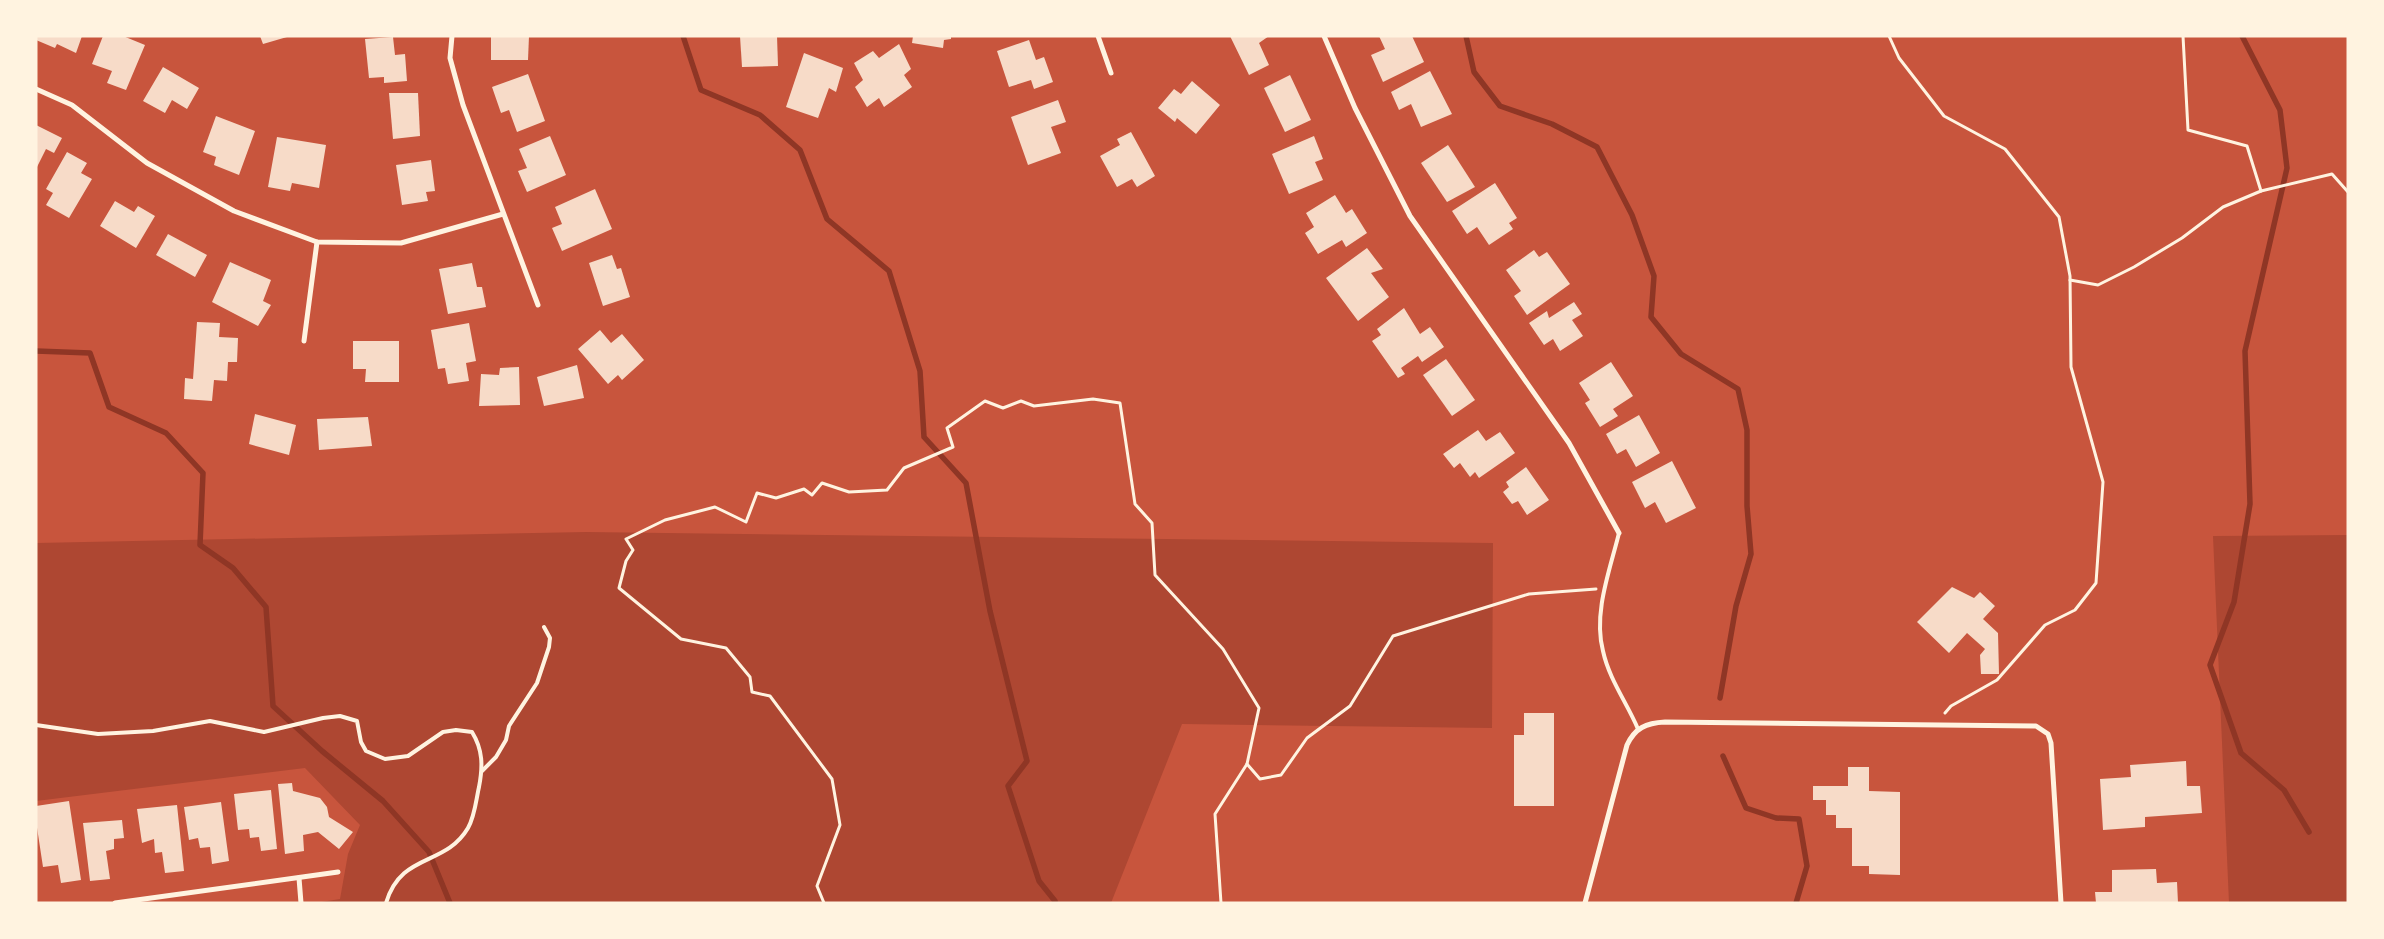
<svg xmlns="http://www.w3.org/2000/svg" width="2384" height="939" font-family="Rubik,sans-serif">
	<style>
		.green { fill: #ae4732 }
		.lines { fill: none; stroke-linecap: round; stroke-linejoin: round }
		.stream { stroke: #8f3625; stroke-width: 5.5 }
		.building { fill: #f7dbc8 }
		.path { stroke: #fff3e0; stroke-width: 3 }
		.service { stroke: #fff3e0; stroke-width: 4 }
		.minor { stroke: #fff3e0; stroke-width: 5 }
	</style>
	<rect width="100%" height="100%" fill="#c8553d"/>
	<g class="green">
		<polygon points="586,532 1493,543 1492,728 1182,724 1111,903 315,903 340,899 348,854 360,825 305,768 36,801 36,543"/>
		<polygon points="2348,535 2348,903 2229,903 2213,536"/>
	</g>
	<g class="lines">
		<g class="stream">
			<polyline points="683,36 701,90 760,115 800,150 827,219 889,271 920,371 924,437 966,483 990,611 1027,761 1008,786 1039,881 1055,901"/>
			<polyline points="1466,36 1474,72 1500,106 1552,124 1597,147 1632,215 1654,276 1651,317 1681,354 1738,389 1747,430 1747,506 1751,554 1736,606 1720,698"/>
			<polyline points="2242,36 2280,110 2287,168 2245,351 2250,504 2234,602 2210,665 2241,753 2284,790 2309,832"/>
			<polyline points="36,351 90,353 109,407 166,433 203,473 200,545 233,568 266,607 273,706 322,751 383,801 429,852 450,903"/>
			<polyline points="1723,756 1746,808 1776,818 1799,819 1807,866 1796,903"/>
		</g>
	</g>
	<g class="building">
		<polygon points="36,36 82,36 76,53 57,44 55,48 36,40"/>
		<polygon points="103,36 123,36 145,45 126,90 107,83 112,71 92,64"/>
		<polygon points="260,36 287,36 287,37 263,44"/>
		<polygon points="491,36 529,36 528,60 491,60"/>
		<polygon points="740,36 777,36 778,66 742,67"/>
		<polygon points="913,36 951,36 951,39 944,40 943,48 912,43"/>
		<polygon points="1230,36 1269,36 1259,43 1269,65 1249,75"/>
		<polygon points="1379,36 1412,36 1424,62 1383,82 1371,55 1385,49"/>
		<polygon points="393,37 395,55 405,54 407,81 384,83 384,77 369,78 365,39"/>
		<polygon points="1029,40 1036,60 1044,57 1053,82 1034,89 1031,80 1009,87 997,51"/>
		<polygon points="899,44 911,69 904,75 912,87 884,107 879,98 867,107 855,87 863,80 854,63 873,51 879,58"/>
		<polygon points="804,53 843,68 836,92 829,88 818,118 786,107"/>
		<polygon points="163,67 199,88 187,109 172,100 165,113 143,101"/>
		<polygon points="1430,71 1452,114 1421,127 1411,104 1399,110 1391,92"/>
		<polygon points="528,74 545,121 517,132 509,110 501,113 492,87"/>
		<polygon points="1290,75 1311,120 1285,132 1264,88"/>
		<polygon points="1192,81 1220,105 1196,134 1177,118 1175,122 1158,108 1174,89 1181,94"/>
		<polygon points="389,93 418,93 420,136 393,139"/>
		<polygon points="1058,100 1066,122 1051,127 1061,153 1028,165 1011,117"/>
		<polygon points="216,116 255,131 239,175 214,165 216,157 203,152"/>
		<polygon points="36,125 62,138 54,153 46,149 36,169"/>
		<polygon points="1131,132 1155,176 1137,187 1132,179 1117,187 1100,156 1120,145 1117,139"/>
		<polygon points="550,136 566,175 527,192 518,171 527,168 519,149"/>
		<polygon points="1314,136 1323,159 1315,162 1323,180 1289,194 1272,154"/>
		<polygon points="277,137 326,145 319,188 292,183 290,191 268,187"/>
		<polygon points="1448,145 1475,187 1447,202 1421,163"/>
		<polygon points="67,152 87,163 81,173 92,179 69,218 46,205 53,193 46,189"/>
		<polygon points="431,160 435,191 426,192 428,201 402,205 396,165"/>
		<polygon points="1495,183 1517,218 1509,223 1513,229 1489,245 1477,227 1467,234 1452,211"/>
		<polygon points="595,189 612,229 562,251 552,228 562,224 555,207"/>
		<polygon points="1335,195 1346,213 1352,209 1367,233 1346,247 1342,240 1318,254 1305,233 1314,227 1306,213"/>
		<polygon points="115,201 134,212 138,206 155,216 136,248 100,226"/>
		<polygon points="168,234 207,255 195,277 156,255"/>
		<polygon points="1367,248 1383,269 1371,273 1389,297 1358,321 1326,278"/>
		<polygon points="1534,250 1539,257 1547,252 1570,284 1527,315 1514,296 1521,291 1506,270"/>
		<polygon points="612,255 617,269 621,268 630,297 603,306 589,263"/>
		<polygon points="230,262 271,280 263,301 271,305 258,326 212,302"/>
		<polygon points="472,263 477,287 482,287 486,307 448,314 439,269"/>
		<polygon points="1574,302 1582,314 1572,320 1583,336 1560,351 1553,339 1544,345 1529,323 1547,311 1549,318"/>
		<polygon points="1404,308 1420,334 1430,327 1444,347 1422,362 1418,356 1401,368 1405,374 1398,378 1372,341 1381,335 1377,329"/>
		<polygon points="197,322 220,323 219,337 238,338 237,362 228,362 227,381 214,380 212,401 184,399 185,378 193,379"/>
		<polygon points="469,323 476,361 466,363 469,381 448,384 445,368 438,369 431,330"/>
		<polygon points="600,330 611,343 622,334 644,360 622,380 618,375 608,384 578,349"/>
		<polygon points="353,341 399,341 399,382 365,382 366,369 353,369"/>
		<polygon points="1446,359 1475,400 1452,416 1423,375"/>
		<polygon points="1611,362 1633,396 1613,409 1618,416 1600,427 1585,403 1590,400 1579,383"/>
		<polygon points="577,365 584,398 544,406 537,377"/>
		<polygon points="519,367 520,405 479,406 481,374 499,375 500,368"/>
		<polygon points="255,414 296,425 289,455 249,444"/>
		<polygon points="1639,415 1660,453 1636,467 1626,449 1617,454 1606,434"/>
		<polygon points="368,417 372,446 319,450 317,419"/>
		<polygon points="1478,430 1486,441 1500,432 1515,453 1479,478 1475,472 1470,477 1460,463 1454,468 1443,454"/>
		<polygon points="1672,461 1696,508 1666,523 1655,502 1645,508 1632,482"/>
		<polygon points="1526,467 1549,500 1527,515 1518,501 1512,504 1503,492 1509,487 1506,482"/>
		<polygon points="1952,587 1974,598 1980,592 1995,606 1983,619 1998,633 1999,674 1981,674 1980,655 1985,649 1967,633 1949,653 1917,622"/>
		<polygon points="1524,713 1554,713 1554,806 1514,806 1514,735 1524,735"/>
		<polygon points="2186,761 2187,786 2200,786 2202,813 2145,817 2145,827 2103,830 2100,779 2131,777 2130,765"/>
		<polygon points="1848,767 1869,767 1869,791 1900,792 1900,875 1869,874 1869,866 1852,866 1852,828 1836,828 1836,815 1826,815 1826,800 1813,800 1813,786 1848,786"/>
		<polygon points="292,783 293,791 320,798 327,807 329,817 353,832 339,849 318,832 303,835 304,851 285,854 278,784"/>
		<polygon points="271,790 277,849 261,851 259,837 250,838 249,829 238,830 234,794"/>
		<polygon points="69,801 81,880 61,883 58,865 43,867 36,821 36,806"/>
		<polygon points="221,802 229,861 212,864 210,847 200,848 198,838 189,840 184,807"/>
		<polygon points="177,805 184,871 165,873 162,852 155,853 154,839 142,843 137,809"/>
		<polygon points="122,820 124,838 114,839 114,849 106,851 110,879 90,881 83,823"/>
		<polygon points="2156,869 2157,883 2177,882 2178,903 2096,903 2095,892 2112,892 2112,870"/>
	</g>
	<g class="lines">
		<g class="path">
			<polyline points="1889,36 1899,58 1944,116 2005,149 2059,217 2070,276 2071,367 2103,482 2096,583 2075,610 2045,625 1997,680 1951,706 1945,713"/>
			<polyline points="2183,36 2188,130 2247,146 2261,191 2332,174 2348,192"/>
			<polyline points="2070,280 2098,285 2134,267 2182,238 2223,207 2261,191"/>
			<polyline points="1247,764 1260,779 1281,775 1307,738 1350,706 1393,636 1529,594 1596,589"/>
			<polyline points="824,903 817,886 840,825 832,779 770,696 752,692 750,677 726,648 681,639 619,588 626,561 633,550 626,539 665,520 715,507 746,522 757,493 776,498 804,489 812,495 822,483 849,492 887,490 904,468 953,447 947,428 985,401 1003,408 1021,401 1034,406 1093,399 1120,403 1135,504 1152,523 1155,575 1223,649 1259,708 1247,764 1215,814 1221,903"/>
		</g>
		<g class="service">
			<path d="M1619,533C1610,570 1593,613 1603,651C1609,679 1627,703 1638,729"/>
			<path d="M36,725L98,734L153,731L210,721L264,732L323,718L340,716L357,721L361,742L366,751L385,759L408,756L443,732L456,730L472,732C483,750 483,766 479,787C476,800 475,816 468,828C445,867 401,852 386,903"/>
			<polyline points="482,771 496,757 506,740 509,726 537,683 549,647 550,638 544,627"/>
		</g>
		<g class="minor">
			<polyline points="452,36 450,58 463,105 538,305"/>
			<polyline points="1098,36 1111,73"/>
			<polyline points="1324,36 1355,108 1410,216 1569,443 1619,533"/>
			<polyline points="36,89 72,105 147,163 234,211 317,242 401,243 503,214"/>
			<polyline points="304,341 317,242"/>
			<polyline points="299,878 301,903"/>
			<polyline points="115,903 338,872"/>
			<path d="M1585,903L1627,745C1635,728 1646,723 1665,722L2036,726L2048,734L2051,743L2061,903"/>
		</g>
	</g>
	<rect width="2384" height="939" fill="none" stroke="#fff3e0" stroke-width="75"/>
</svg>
